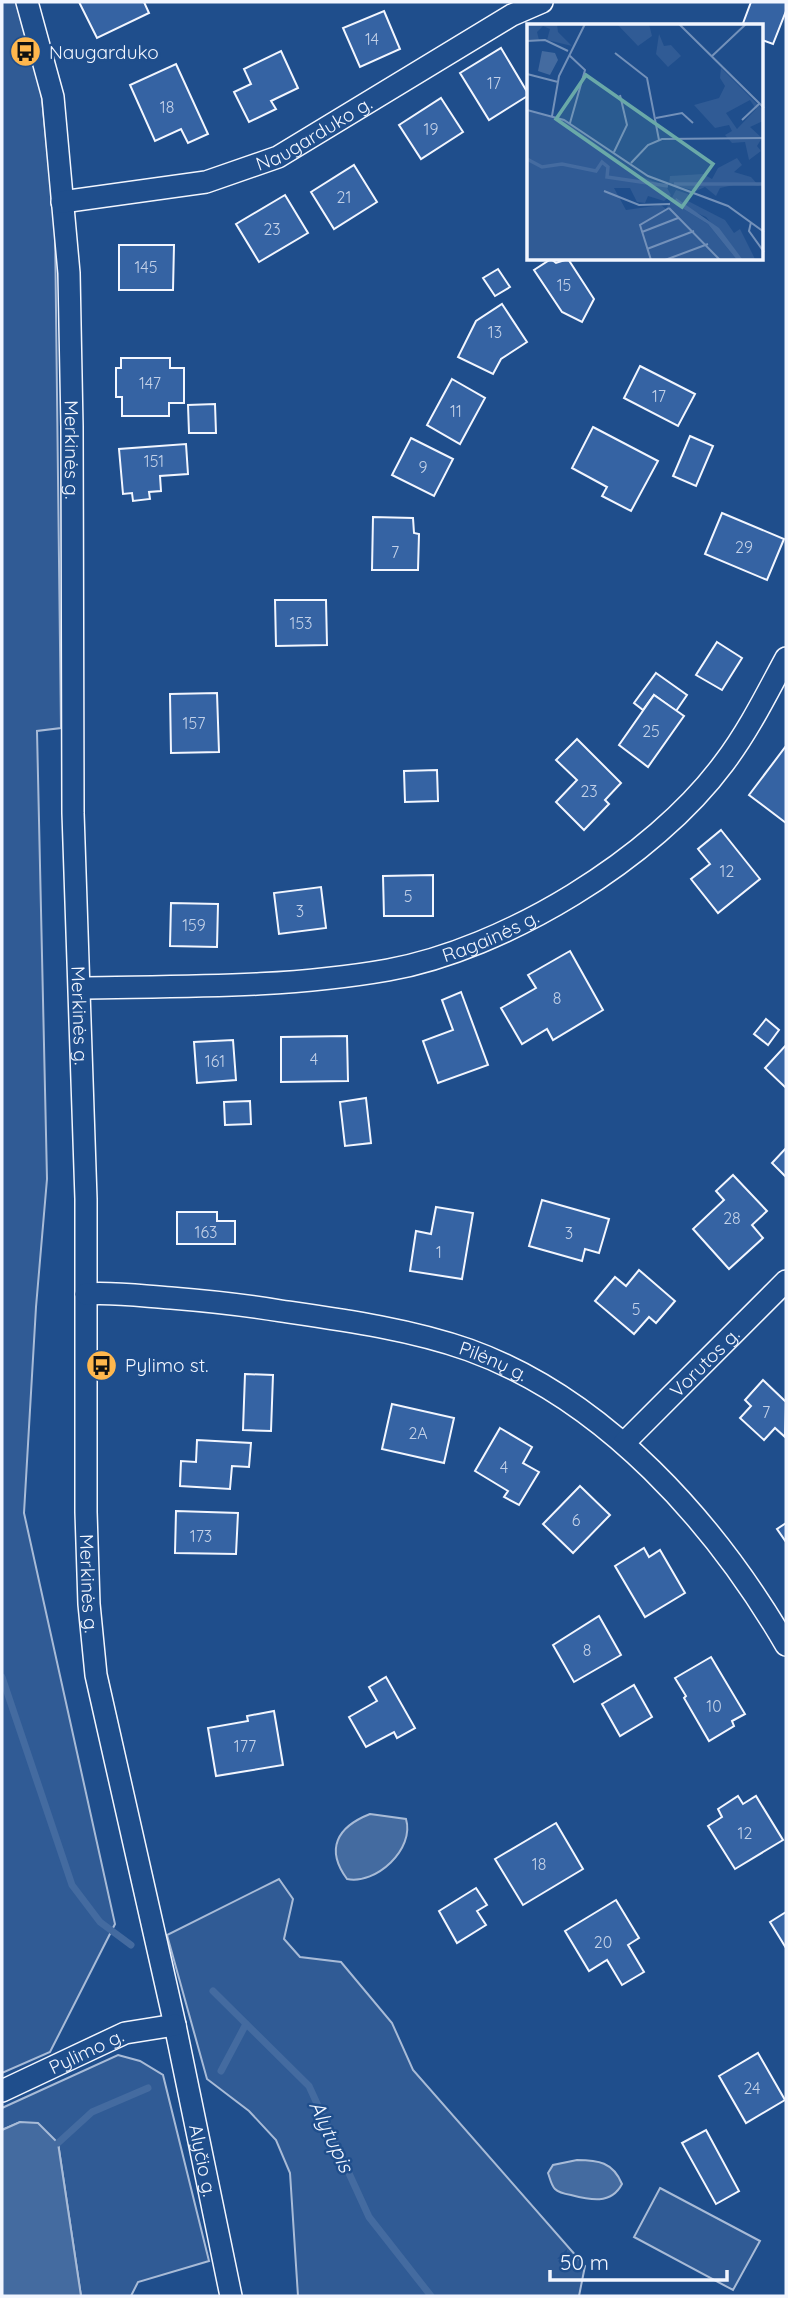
<svg xmlns="http://www.w3.org/2000/svg" width="788" height="2298" font-family="Quicksand,sans-serif">
	<style>
		.green { fill: #305b95; stroke: #a8bbd7; stroke-width: 2 }
		.water { fill: #446ba0; stroke: #a8bbd7; stroke-width: 2 }
		.lines { fill: none; stroke-linecap: round; stroke-linejoin: round }
		.stream { stroke: #446ba0; stroke-width: 7 }
		.building { fill: #3563a3; stroke: #f2f6ff; stroke-width: 2 }
		.minor-casing { stroke: #f2f6ff; stroke-width: 24 }
		.minor { stroke: #1f4e8c; stroke-width: 21 }
		.labels { text-anchor: middle; dominant-baseline: central; stroke-width: 5; stroke-linejoin: round; paint-order: stroke }
		.number-label { font-size: 16px; fill: #c3d1e8 }
		.poi-label { font-size: 19px; fill: #f2f6ff; stroke: #1f4e8c; text-anchor: start }
		.street-label { font-size: 19px; fill: #f2f6ff; stroke: #1f4e8c }
		.water-label { font-size: 21px; font-style: italic; fill: #f2f6ff; stroke: #1f4e8c }
		.inset-river { fill: none; stroke: #446ba0; stroke-width: 3.5 }
		.inset-road { fill: none; stroke: #7391ba; stroke-width: 2 }
		.view { fill: #6aa9a8; fill-opacity: 0.15; stroke: #6aa9a8; stroke-width: 3.5 }
		.inset-edge { fill: none; stroke: #f2f6ff; stroke-width: 3.5 }
	</style>
	<rect width="100%" height="100%" fill="#1f4e8c"/>
	<g class="green">
		<polygon points="2,2 16,2 41,89 55,227 61,728 37,731 47,1179 36,1307 24,1513 115,1924 50,2052 2,2073"/>
		<polygon points="279,1879 293,1899 284,1939 300,1957 341,1962 392,2023 413,2070 585,2266 579,2296 298,2296 290,2173 276,2140 249,2111 207,2079 167,1935"/>
		<polygon points="118,2055 140,2061 163,2075 209,2261 138,2282 131,2296 81,2296 58,2143 20,2122 2,2130 2,2108"/>
		<polygon points="660,2188 760,2241 733,2290 634,2237"/>
	</g>
	<g class="water">
		<path d="M370,1814L406,1819C415,1849 376,1885 347,1879C325,1849 337,1827 370,1814Z"/>
		<polygon points="20,2122 38,2123 58,2143 81,2296 2,2296 2,2130"/>
		<path d="M577,2160C598,2160 613,2162 622,2184C611,2205 590,2200 571,2195C565,2194 559,2193 555,2189C551,2185 550,2178 548,2173L553,2165Z"/>
	</g>
	<g class="lines">
		<g class="stream">
			<polyline points="2,1677 72,1885 100,1922 131,1945"/>
			<polyline points="213,1991 309,2086 369,2217 431,2296"/>
			<polyline points="221,2071 246,2024"/>
			<polyline points="58,2143 92,2112 148,2088"/>
		</g>
	</g>
	<g class="building">
		<polygon points="79,2 144,2 149,13 97,38"/>
		<polygon points="751,2 786,2 786,11 773,44 762,40 762,26 742,26"/>
		<polygon points="384,11 400,49 360,67 343,28"/>
		<polygon points="501,48 529,95 489,120 460,73"/>
		<polygon points="281,51 298,88 271,101 276,109 249,122 234,92 251,84 244,69"/>
		<polygon points="176,64 208,134 188,143 181,129 155,141 130,85"/>
		<polygon points="441,98 463,132 421,159 399,125"/>
		<polygon points="354,165 377,202 334,229 311,192"/>
		<polygon points="285,195 308,233 259,262 236,224"/>
		<polygon points="119,245 174,245 173,290 119,290"/>
		<polygon points="551,259 556,263 568,259 594,299 582,322 562,312 534,270"/>
		<polygon points="498,269 510,287 495,296 483,278"/>
		<polygon points="502,304 527,342 501,359 493,374 458,357 476,321"/>
		<polygon points="121,358 170,358 170,368 184,368 184,403 169,403 169,416 122,416 122,397 116,397 116,368 121,368"/>
		<polygon points="640,366 695,394 678,426 624,398"/>
		<polygon points="452,379 485,398 460,444 427,425"/>
		<polygon points="215,404 216,433 189,433 188,405"/>
		<polygon points="593,427 658,461 631,511 602,496 607,487 572,468"/>
		<polygon points="690,436 713,446 696,486 673,476"/>
		<polygon points="411,438 453,459 434,496 392,475"/>
		<polygon points="186,444 188,474 160,476 161,491 149,492 150,499 133,501 132,493 123,494 119,449"/>
		<polygon points="722,513 784,539 767,580 705,554"/>
		<polygon points="373,517 413,518 414,533 419,534 418,570 372,570"/>
		<polygon points="275,600 326,600 327,645 276,646"/>
		<polygon points="717,642 742,658 722,690 696,675"/>
		<polygon points="656,673 687,695 676,711 654,695 643,710 634,703"/>
		<polygon points="217,693 219,752 171,753 170,694"/>
		<polygon points="654,695 684,716 648,767 619,745"/>
		<polygon points="577,739 621,783 605,800 609,804 584,830 556,802 577,780 556,760"/>
		<polygon points="786,746 786,823 749,795"/>
		<polygon points="437,770 438,801 405,802 404,771"/>
		<polygon points="721,830 760,879 718,913 691,879 710,864 698,849"/>
		<polygon points="433,875 433,916 384,916 383,876"/>
		<polygon points="321,887 326,928 279,934 274,893"/>
		<polygon points="171,903 218,904 217,947 170,946"/>
		<polygon points="570,951 603,1010 553,1040 547,1029 522,1044 501,1008 536,988 528,975"/>
		<polygon points="461,992 488,1065 438,1083 423,1041 453,1030 442,1000"/>
		<polygon points="766,1019 779,1030 768,1045 754,1034"/>
		<polygon points="347,1036 348,1081 281,1082 281,1037"/>
		<polygon points="233,1040 236,1080 197,1083 194,1042"/>
		<polygon points="786,1045 786,1088 765,1068"/>
		<polygon points="366,1098 371,1143 345,1146 340,1102"/>
		<polygon points="250,1101 251,1124 225,1125 224,1102"/>
		<polygon points="786,1148 786,1177 772,1163"/>
		<polygon points="733,1175 767,1211 752,1225 763,1238 729,1269 693,1229 724,1200 716,1191"/>
		<polygon points="542,1200 609,1219 599,1253 585,1249 582,1261 529,1246"/>
		<polygon points="436,1207 473,1213 462,1279 410,1271 416,1231 431,1234"/>
		<polygon points="177,1212 217,1212 217,1221 235,1221 235,1244 177,1244"/>
		<polygon points="639,1270 675,1301 656,1323 649,1317 634,1334 595,1301 615,1277 626,1286"/>
		<polygon points="245,1374 273,1375 271,1431 243,1430"/>
		<polygon points="763,1380 786,1402 785,1437 775,1428 764,1440 740,1418 751,1406 745,1400"/>
		<polygon points="392,1404 454,1418 444,1463 382,1449"/>
		<polygon points="500,1428 532,1447 523,1463 539,1472 519,1505 504,1497 508,1491 475,1471"/>
		<polygon points="197,1440 251,1443 249,1467 232,1466 230,1489 180,1486 181,1461 196,1462"/>
		<polygon points="580,1486 610,1515 573,1553 543,1524"/>
		<polygon points="176,1511 238,1513 236,1554 175,1553"/>
		<polygon points="786,1523 786,1542 777,1529"/>
		<polygon points="644,1548 649,1557 660,1550 685,1593 645,1617 615,1566"/>
		<polygon points="599,1616 621,1655 574,1682 553,1645"/>
		<polygon points="711,1657 745,1714 732,1721 734,1726 709,1741 684,1698 686,1696 675,1678"/>
		<polygon points="386,1677 415,1728 397,1738 394,1732 366,1747 349,1717 377,1701 369,1687"/>
		<polygon points="634,1685 652,1717 620,1736 602,1704"/>
		<polygon points="274,1711 283,1765 216,1776 208,1728 248,1721 247,1716"/>
		<polygon points="738,1796 743,1804 756,1796 783,1840 735,1869 708,1826 722,1817 718,1809"/>
		<polygon points="556,1823 583,1869 523,1905 495,1859"/>
		<polygon points="476,1888 487,1905 477,1911 486,1925 457,1943 439,1911"/>
		<polygon points="616,1900 639,1938 628,1945 644,1972 622,1985 607,1960 589,1971 565,1931"/>
		<polygon points="786,1912 786,1948 770,1922"/>
		<polygon points="758,2053 785,2100 746,2123 719,2076"/>
		<polygon points="706,2130 739,2191 716,2204 682,2143"/>
	</g>
	<g class="lines">
		<defs>
			<g id="minor">
				<path id="s1" d="M27,2L53,97L69,273L72,427L73,813L86,1199V1512L89,1604L96,1675L175,2025L231,2296"/>
				<path id="s2" d="M62,202L206,182L278,157L512,15L542,2"/>
				<path id="s3" d="M81,988C183,986 286,988 388,970C505,949 653,859 724,763C749,730 767,693 786,658"/>
				<path id="s4" d="M86,1294C114,1292 142,1296 171,1298C208,1301 245,1305 281,1311C343,1320 409,1329 469,1350C605,1399 715,1523 786,1645"/>
				<path id="s5" d="M624,1443L786,1281"/>
				<path id="s6" d="M2,2091L125,2033L175,2025"/>
			</g>
		</defs>
		<use href="#minor" class="minor-casing"/>
		<use href="#minor" class="minor"/>
	</g>
	<defs>
		<symbol id="bus-disc" viewBox="-11 -11 22 22"><circle r="9.5" fill="#ffb74d" stroke="#1f4e8c"/><path d="M-5-6H5V4H4V6H2V4H-2V6H-4V4H-5ZM-3.5-4V0h7V-4ZM-3.5 1.2v1.5H-2V1.2ZM2 1.2v1.5H3.5V1.2Z" fill="#111"/></symbol>
	</defs>
	<g fill-rule="evenodd">
		<use href="#bus-disc" x="8" y="34" width="35" height="35"/>
		<use href="#bus-disc" x="84" y="1348" width="35" height="35"/>
	</g>
	<g class="labels">
		<g class="number-label">
			<text x="372" y="39">14</text>
			<text x="494" y="83">17</text>
			<text x="167" y="107">18</text>
			<text x="431" y="129">19</text>
			<text x="344" y="197">21</text>
			<text x="272" y="229">23</text>
			<text x="146" y="267">145</text>
			<text x="564" y="285">15</text>
			<text x="495" y="332">13</text>
			<text x="150" y="383">147</text>
			<text x="659" y="396">17</text>
			<text x="456" y="411">11</text>
			<text x="154" y="461">151</text>
			<text x="423" y="467">9</text>
			<text x="744" y="547">29</text>
			<text x="395" y="552">7</text>
			<text x="301" y="623">153</text>
			<text x="194" y="723">157</text>
			<text x="651" y="731">25</text>
			<text x="589" y="791">23</text>
			<text x="727" y="871">12</text>
			<text x="408" y="896">5</text>
			<text x="300" y="911">3</text>
			<text x="194" y="925">159</text>
			<text x="557" y="998">8</text>
			<text x="314" y="1059">4</text>
			<text x="215" y="1061">161</text>
			<text x="732" y="1218">28</text>
			<text x="206" y="1232">163</text>
			<text x="569" y="1233">3</text>
			<text x="439" y="1252">1</text>
			<text x="636" y="1309">5</text>
			<text x="766" y="1412">7</text>
			<text x="418" y="1433">2A</text>
			<text x="504" y="1467">4</text>
			<text x="576" y="1520">6</text>
			<text x="201" y="1536">173</text>
			<text x="587" y="1650">8</text>
			<text x="714" y="1706">10</text>
			<text x="245" y="1746">177</text>
			<text x="745" y="1833">12</text>
			<text x="539" y="1864">18</text>
			<text x="603" y="1942">20</text>
			<text x="752" y="2088">24</text>
		</g>
		<g class="poi-label">
			<text x="49" y="52">Naugarduko</text>
			<text x="125" y="1365">Pylimo st.</text>
		</g>
		<g class="street-label">
			<text stroke="none"><textPath href="#s2" startOffset="264">Naugarduko g.</textPath></text>
			<text stroke="none"><textPath href="#s1" startOffset="452">Merkinės g.</textPath></text>
			<text stroke="none"><textPath href="#s3" startOffset="416">Ragainės g.</textPath></text>
			<text stroke="none"><textPath href="#s1" startOffset="1018">Merkinės g.</textPath></text>
			<text stroke="none"><textPath href="#s5" startOffset="114">Vorutos g.</textPath></text>
			<text stroke="none"><textPath href="#s4" startOffset="415">Pilėnų g.</textPath></text>
			<text stroke="none"><textPath href="#s1" startOffset="1586">Merkinės g.</textPath></text>
			<text stroke="none"><textPath href="#s6" startOffset="93">Pylimo g.</textPath></text>
			<text stroke="none"><textPath href="#s1" startOffset="2175">Alyčio g.</textPath></text>
		</g>
		<g class="water-label">
			<text transform="translate(332 2136) rotate(65)">Alytupis</text>
		</g>
	</g>
	<g transform="translate(527 24)">
		<rect width="236" height="236" fill="#1f4e8c"/>
		<path d="M0,0H30L31,8L45,22L20,16L23,5L16,2L10,8L12,16H0ZM90,0H122L125,12L111,22ZM132,10L137,22L144,21L154,32L141,43L129,30ZM194,44L236,86V97L223,103L235,114L230,122L234,127L222,136L218,118L205,119L198,111L205,107L202,101L188,104L167,81L192,74L198,62L193,54ZM223,76L229,85L210,105L199,89ZM0,87L36,96L113,152L139,162L144,171L137,177L121,172L118,179L110,178L103,164H87L99,186L134,181L139,185L149,166L161,170V177L198,196L207,209L213,205L228,235L216,236L179,193L147,179L181,200L210,236H0ZM210,134L215,141L207,148L224,153L232,162L216,159L193,164L189,172L178,163L169,167L142,160L143,152L176,150L185,155L191,144Z" fill="#305b95" fill-rule="evenodd"/>
		<path d="M15,27L28,29L31,36L23,51L11,47ZM149,174L192,204L216,236H210L181,200L147,179Z" fill="#446ba0"/>
		<path class="inset-river" d="M0,135L15,143L35,140L69,147L75,138L81,143L80,153L141,162M147,160H237"/>
		<path class="inset-road" d="M152,0L237,84M0,17L18,16L41,27M88,29L120,54L132,116M42,31L58,46L43,99M184,33L219,0M0,50L31,58M0,86L37,96L121,152L201,182L237,208M25,92L32,52L58,0M129,94L155,89L166,99M215,96L232,80M87,128L100,101L93,71M104,139L121,121L135,115L237,114M77,167L112,181L143,180M142,184L193,236M224,198L222,207L237,228M115,208L151,194M120,225L167,207M124,236L113,201L142,184M138,236L181,220"/>
		<path class="view" d="M59,51L186,140L155,183L29,95Z"/>
		<rect width="236" height="236" class="inset-edge"/>
	</g>
	<rect width="788" height="2298" fill="none" stroke="#f2f6ff" stroke-width="7"/>
	<path d="M550 2270v10h177v-10" fill="none" stroke="#f2f6ff" stroke-width="3.5"/>
	<text x="560" y="2270" font-size="21" fill="#f2f6ff" stroke="#1f4e8c" stroke-width="5" paint-order="stroke">50 m</text>
</svg>
